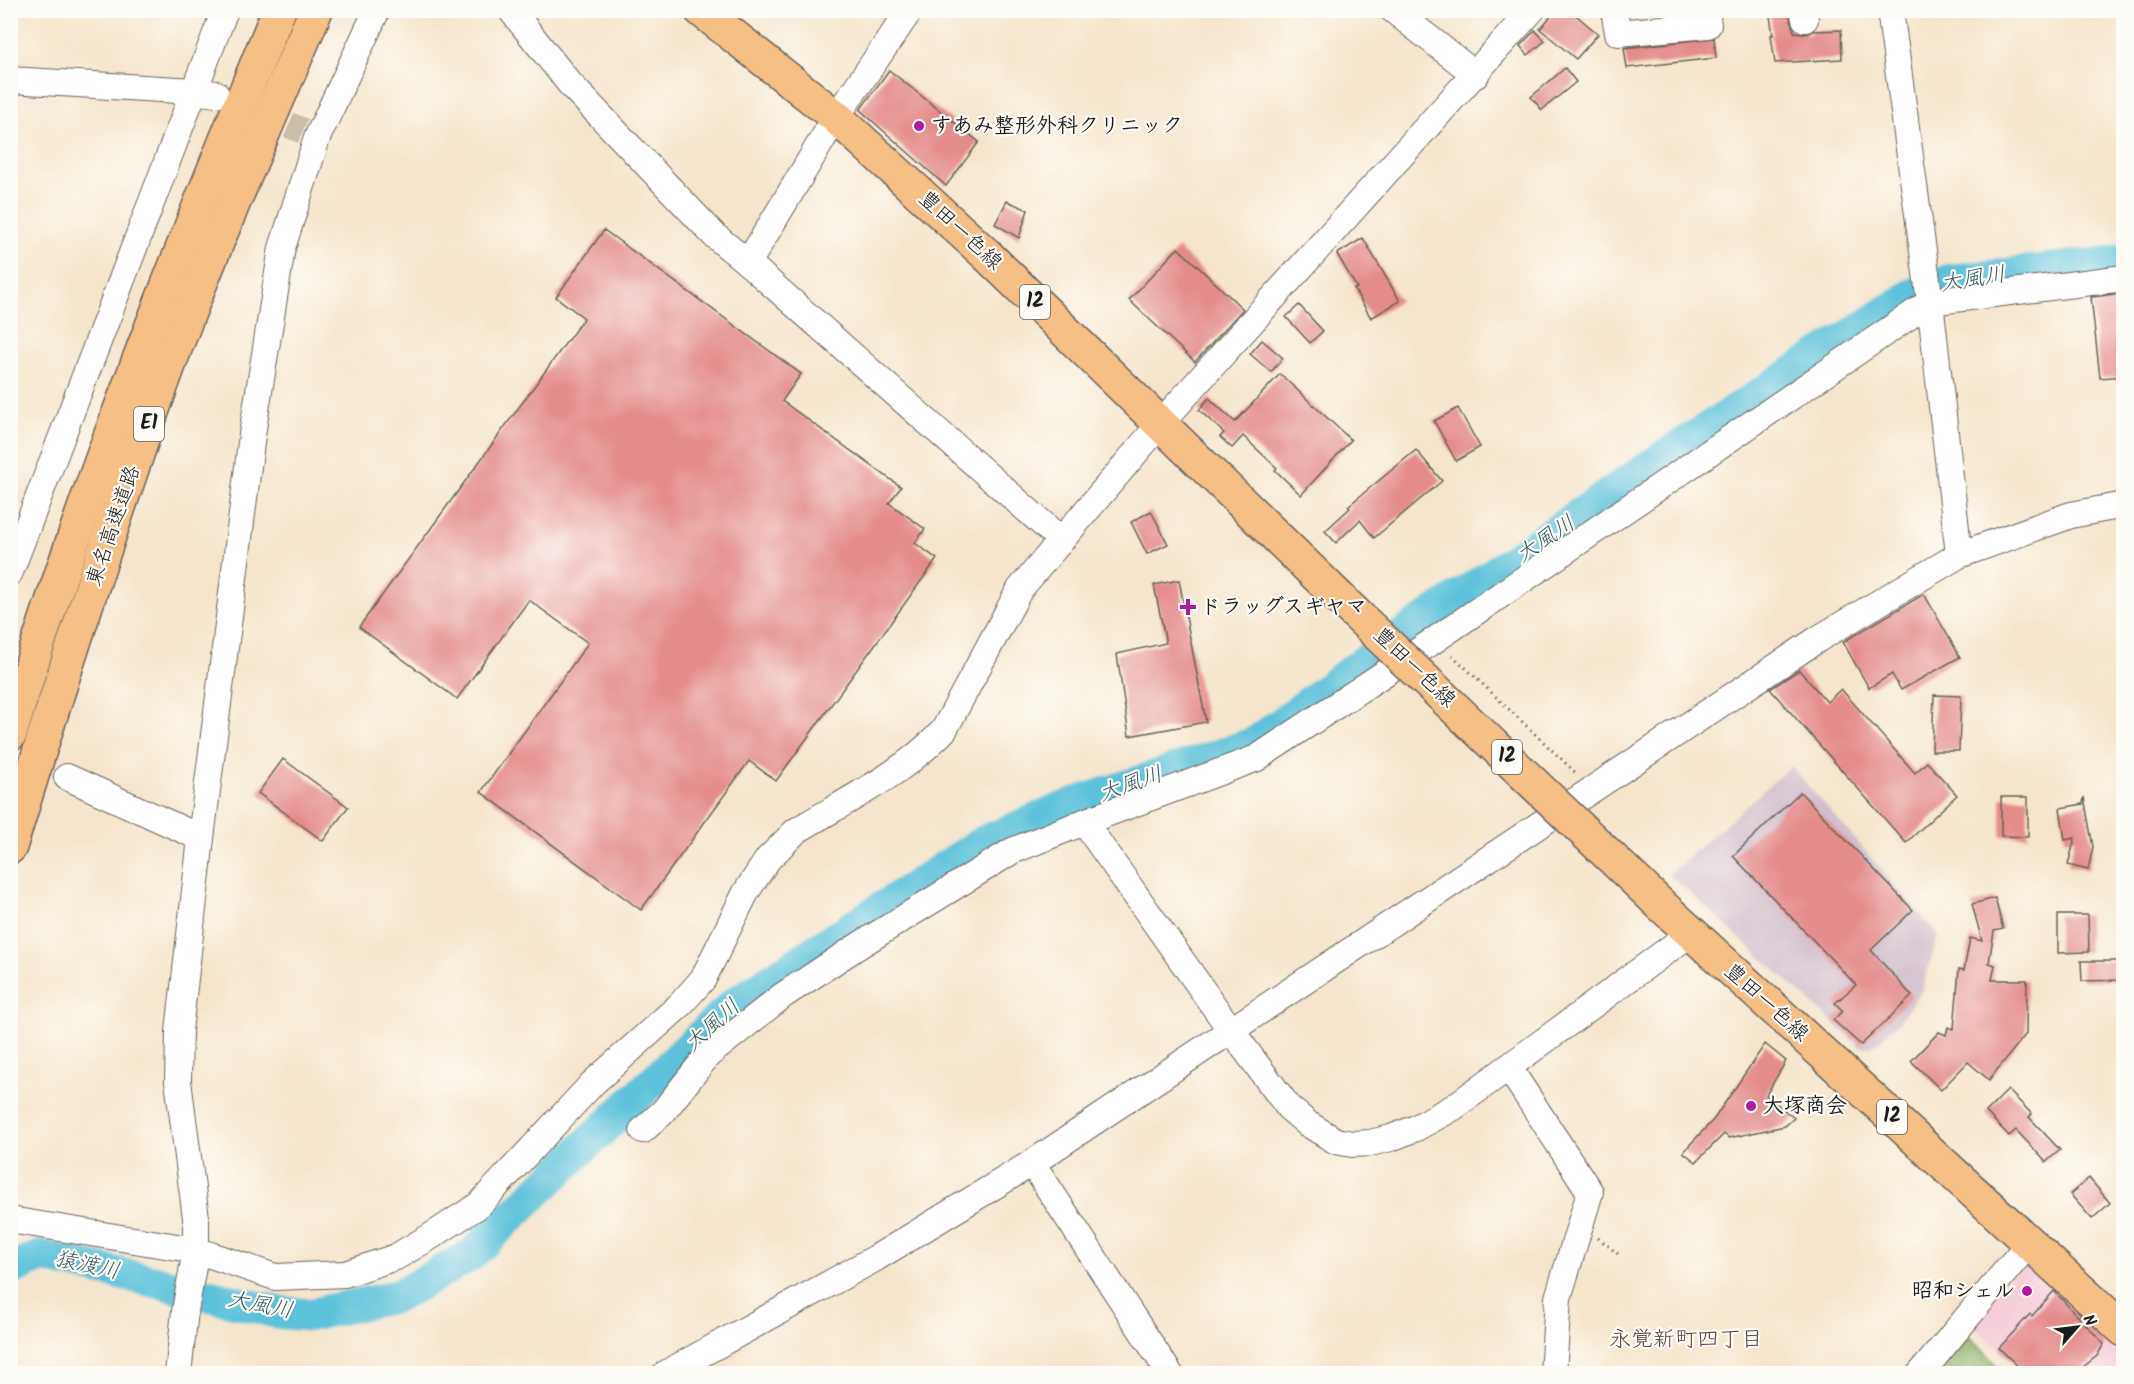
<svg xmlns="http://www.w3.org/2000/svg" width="2134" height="1384" font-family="Kalam,'Klee One',sans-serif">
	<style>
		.built { fill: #f5cfda }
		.industrial { fill: #d1bdcb }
		.forest { fill: #8caf62; stroke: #54663f; stroke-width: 1.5 }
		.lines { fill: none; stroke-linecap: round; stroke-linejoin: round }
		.river { stroke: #5cc1da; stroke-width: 33 }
		.building { fill: #e48b8b }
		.minor-tunnel { stroke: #cabda9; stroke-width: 26; stroke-dasharray: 26 13; stroke-linecap: butt }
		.minor-casing { stroke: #68625a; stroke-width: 28 }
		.major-casing { stroke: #68625a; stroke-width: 36 }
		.highway-casing { stroke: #68625a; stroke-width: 36 }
		.path { stroke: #68625a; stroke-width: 3; stroke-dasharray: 1.5 4.5; stroke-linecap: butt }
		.minor { stroke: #fff; stroke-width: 26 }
		.major { stroke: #f5bf86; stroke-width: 33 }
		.highway { stroke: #f5bf86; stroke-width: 33 }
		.major-bridge-casing { stroke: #68625a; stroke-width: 36; stroke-linecap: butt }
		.major-bridge { stroke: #f5bf86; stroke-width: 33 }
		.poi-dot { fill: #b5179e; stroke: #fdfcf7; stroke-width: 2 }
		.labels { text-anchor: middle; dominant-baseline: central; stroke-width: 4.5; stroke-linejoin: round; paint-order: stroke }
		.shield { fill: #fdfcf7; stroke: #605f5e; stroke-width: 1.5 }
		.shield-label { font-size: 20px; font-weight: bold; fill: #1c1c1c }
		.poi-label { font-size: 21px; font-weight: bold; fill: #1c1c1c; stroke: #fdfcf7; text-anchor: start }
		.street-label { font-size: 21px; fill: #1c1c1c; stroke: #fdfcf7 }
		.water-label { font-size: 22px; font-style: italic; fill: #365e68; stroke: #fdfcf7 }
		.neighbourhood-label { font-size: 22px; fill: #624343; stroke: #fdfcf7 }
	</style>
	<rect width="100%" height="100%" fill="#fdfcf7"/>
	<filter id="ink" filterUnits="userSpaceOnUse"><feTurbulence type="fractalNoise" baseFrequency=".0167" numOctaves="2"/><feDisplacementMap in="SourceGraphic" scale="12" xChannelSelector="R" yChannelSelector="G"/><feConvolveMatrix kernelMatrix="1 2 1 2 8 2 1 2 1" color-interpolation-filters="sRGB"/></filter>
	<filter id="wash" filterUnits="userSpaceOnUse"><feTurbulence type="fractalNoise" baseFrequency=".008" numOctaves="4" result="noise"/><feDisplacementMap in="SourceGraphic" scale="24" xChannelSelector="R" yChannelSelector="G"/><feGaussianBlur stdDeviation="1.35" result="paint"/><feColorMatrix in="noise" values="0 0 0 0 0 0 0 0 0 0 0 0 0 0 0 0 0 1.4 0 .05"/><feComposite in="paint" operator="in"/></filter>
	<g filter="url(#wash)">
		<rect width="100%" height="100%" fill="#f5e5cc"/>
		<polygon class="built" points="2027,1260 2119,1355 2123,1373 2024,1373 1969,1322"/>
		<polygon class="industrial" points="1791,766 1938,935 1922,990 1898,1023 1872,1047 1860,1047 1669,874"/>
		<polygon class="forest" points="1968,1335 2004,1373 1936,1374"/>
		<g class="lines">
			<polyline class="river" points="10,1270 41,1256 166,1284 275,1312 309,1315 398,1296 471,1255 735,1003 983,842 1071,805 1255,743 1362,663 1668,454 1914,294 1947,281 2124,261"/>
		</g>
		<g id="blocks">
			<g class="building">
				<polygon points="1556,10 1570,10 1598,34 1576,59 1540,29"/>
				<polygon points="1769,10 1788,10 1794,32 1808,34 1813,31 1841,30 1842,59 1775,63 1771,35 1773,35"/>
				<polygon points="1535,30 1545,41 1528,55 1520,46"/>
				<polygon points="1714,38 1716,58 1627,68 1624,48"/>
				<polygon points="1565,68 1576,82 1542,110 1531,97"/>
				<polygon points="889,70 979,142 946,186 860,110"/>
				<polygon points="1007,201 1028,210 1019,238 995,224"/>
				<polygon points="604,230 801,374 782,401 901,487 889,503 925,529 915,543 937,559 776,781 749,761 641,910 481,792 588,643 529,600 457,699 359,627 584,318 556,297"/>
				<polygon points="1363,238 1400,301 1371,318 1354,289 1357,288 1337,254"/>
				<polygon points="1178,248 1243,309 1195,362 1129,300"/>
				<polygon points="2124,293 2124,376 2100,378 2091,297"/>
				<polygon points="1299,305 1323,331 1310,343 1286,317"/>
				<polygon points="1262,340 1283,358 1271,372 1250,354"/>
				<polygon points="1280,374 1351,440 1301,495 1275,470 1277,468 1243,436 1232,448 1220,437 1224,433 1199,410 1209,398 1235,422"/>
				<polygon points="1458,408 1480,447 1456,461 1434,421"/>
				<polygon points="1416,450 1442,481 1374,538 1360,520 1336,543 1325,531 1350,508 1348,506"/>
				<polygon points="1151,511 1168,544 1147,554 1131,522"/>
				<polygon points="1179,580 1206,722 1129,736 1117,654 1166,643 1154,585"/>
				<polygon points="1924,594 1960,657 1901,690 1892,674 1869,688 1843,642"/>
				<polygon points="1799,670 1827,702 1841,689 1915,773 1927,762 1957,795 1906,843 1770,689"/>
				<polygon points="1934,695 1961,696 1959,751 1932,751"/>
				<polygon points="283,759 348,807 323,841 258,793"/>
				<polygon points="1800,792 1913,910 1871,950 1912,996 1861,1045 1833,1020 1843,1011 1835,1003 1856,985 1733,856"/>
				<polygon points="2001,797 2028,797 2028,837 2001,836"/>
				<polygon points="2084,797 2093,847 2088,870 2068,865 2075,838 2065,840 2060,808 2083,804"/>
				<polygon points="1995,898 2003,929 1994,931 1989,963 1995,965 1992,980 2027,980 2026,1034 1989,1080 1968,1062 1941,1090 1911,1061 1939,1032 1946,1035 1948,1027 1954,1029 1959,969 1964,970 1970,938 1982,941 1972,904"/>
				<polygon points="2058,915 2088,915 2089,952 2058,953"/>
				<polygon points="2081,961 2124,961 2124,980 2082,981"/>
				<polygon points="1765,1044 1786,1061 1766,1095 1794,1118 1785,1126 1729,1138 1724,1134 1696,1162 1683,1152 1714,1119"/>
				<polygon points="2008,1090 2032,1114 2029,1117 2060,1150 2046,1162 2016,1130 2009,1136 1986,1112"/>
				<polygon points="2089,1178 2110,1203 2092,1219 2070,1194"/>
				<polygon points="2054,1291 2104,1344 2097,1356 2074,1374 2026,1374 1999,1348 2030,1314 2032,1316"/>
			</g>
		</g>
	</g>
	<g filter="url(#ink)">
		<use href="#blocks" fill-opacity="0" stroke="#68625a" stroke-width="1.5"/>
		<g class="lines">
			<polyline class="minor-tunnel" points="253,110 303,131"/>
			<defs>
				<g id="minor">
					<polyline points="511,10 570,84 715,236 748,263 1061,540"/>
					<polyline points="1393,10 1476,75"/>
					<polyline points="1614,10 1618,33 1708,25 1706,10"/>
					<polyline points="1803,10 1805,19"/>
					<polyline points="1890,10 1930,302 1959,555"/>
					<polyline points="10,80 194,91 216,94"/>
					<polyline points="748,263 836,117 910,10"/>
					<polyline points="10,572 225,10"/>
					<polyline points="67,777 201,838"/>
					<polyline points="1084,822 1230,1029 1289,1108 1308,1124 1336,1141 1352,1144 1370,1143 1391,1138 1416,1128 1454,1107 1691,933"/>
					<polyline points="1509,1068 1590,1192 1558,1298 1553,1374"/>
					<polyline points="643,1130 663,1112 708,1055 782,996 855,948 1012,851 1084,822 1257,758 1436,639 1930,302 2124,278"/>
					<polyline points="1032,1163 1170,1374"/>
					<path d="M10,1220L196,1250L275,1277L345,1274L396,1257L433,1235L479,1205L593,1083L679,1006L703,979L746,892L768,859L796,831C847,800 903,774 944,730L1020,589L1160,424L1532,10"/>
					<polyline points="178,1374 185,1311 196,1250 196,1218 178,1081 179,1031 201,838 252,435 282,248 317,138 377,10"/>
					<polyline points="665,1374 876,1258 1032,1163 1818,639 1959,555 2071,515 2124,505"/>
					<polyline points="1920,1374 2029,1243"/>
				</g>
				<g id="major">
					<polyline points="701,10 836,117 988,256 1353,611"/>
					<polyline points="1660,904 2124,1330"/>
				</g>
				<g id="highway">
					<path d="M10,734C84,487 181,248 279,10"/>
					<path d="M10,847C61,680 114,513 175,349C218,235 268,123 316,10"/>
				</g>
			</defs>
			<use href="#minor" class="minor-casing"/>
			<use href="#major" class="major-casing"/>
			<use href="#highway" class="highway-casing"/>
			<g class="path">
				<polyline points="1452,655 1578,775"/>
				<polyline points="1598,1238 1618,1254"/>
			</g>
			<use href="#minor" class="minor"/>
			<use href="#major" class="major"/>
			<use href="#highway" class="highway"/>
			<defs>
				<polyline id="major-bridge" points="1353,611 1660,904"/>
			</defs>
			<use href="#major-bridge" class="major-bridge-casing"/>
			<use href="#major-bridge" class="major-bridge"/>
		</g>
	</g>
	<g class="poi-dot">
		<circle cx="919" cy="126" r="6"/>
		<path d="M1185 598h6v6h6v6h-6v6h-6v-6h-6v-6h6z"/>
		<circle cx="1751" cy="1106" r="6"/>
		<circle cx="2027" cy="1291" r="6"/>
	</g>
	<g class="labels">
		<g class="shield">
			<rect x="1020" y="285" width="30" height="34" rx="4.5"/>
			<rect x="134" y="407" width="30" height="34" rx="4.5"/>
			<rect x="1492" y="740" width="30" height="34" rx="4.5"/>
			<rect x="1877" y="1100" width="30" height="34" rx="4.5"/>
		</g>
		<g class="shield-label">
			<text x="1035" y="302">12</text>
			<text x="149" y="424">E1</text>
			<text x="1507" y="757">12</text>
			<text x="1892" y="1117">12</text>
		</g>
		<g class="poi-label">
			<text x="931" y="126">すあみ整形外科クリニック</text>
			<text x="1200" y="607">ドラッグスギヤマ</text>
			<text x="1763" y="1106">大塚商会</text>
			<text x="2015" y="1291" text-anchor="end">昭和シェル</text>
		</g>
		<g class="street-label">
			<text transform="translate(960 231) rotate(43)">豊田一色線</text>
			<text transform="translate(114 526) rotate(-71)">東名高速道路</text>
			<text transform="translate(1414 668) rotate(44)">豊田一色線</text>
			<text transform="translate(1766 1003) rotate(42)">豊田一色線</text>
		</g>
		<g class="water-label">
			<text transform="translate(1973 280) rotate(-9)">大風川</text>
			<text transform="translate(1546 540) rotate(-34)">大風川</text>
			<text transform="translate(1131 785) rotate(-19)">大風川</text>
			<text transform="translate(713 1026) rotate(-42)">大風川</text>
			<text transform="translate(87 1266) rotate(12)">猿渡川</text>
			<text transform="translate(260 1306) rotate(11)">大風川</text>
		</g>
		<g class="neighbourhood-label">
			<text x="1686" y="1340">永覚新町四丁目</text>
		</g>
	</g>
	<rect width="2134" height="1384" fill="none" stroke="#fdfcf7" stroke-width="36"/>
	<g transform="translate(2077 1327) rotate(62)" stroke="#fdfcf7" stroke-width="4.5" paint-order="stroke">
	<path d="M0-4.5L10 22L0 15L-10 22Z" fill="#1c1c1c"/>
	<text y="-9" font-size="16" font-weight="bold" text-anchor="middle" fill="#1c1c1c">N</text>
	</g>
</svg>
